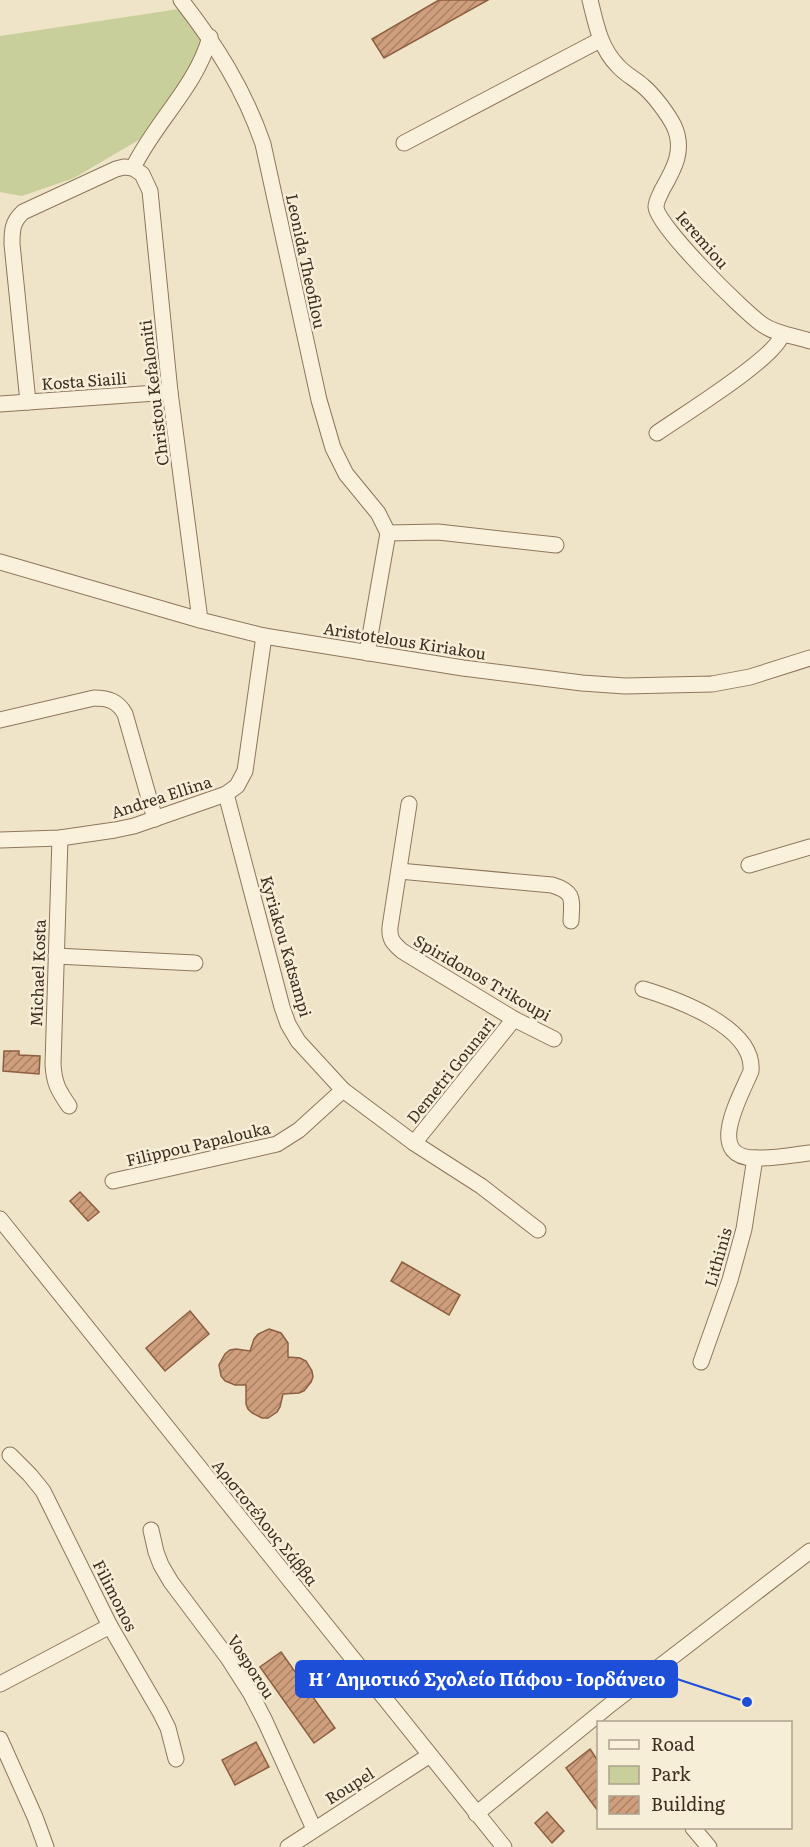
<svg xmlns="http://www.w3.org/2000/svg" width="810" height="1847" font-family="Literata,serif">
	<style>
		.green { fill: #c9cf9b }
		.building { fill: url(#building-hatch); stroke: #8d5f41; stroke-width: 1.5 }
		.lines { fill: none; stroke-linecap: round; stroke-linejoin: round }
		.minor-casing { stroke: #8d765c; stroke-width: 17 }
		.minor { stroke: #faf1dc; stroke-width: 15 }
		.labels { text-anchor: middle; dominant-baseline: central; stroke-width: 5; stroke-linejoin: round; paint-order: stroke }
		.street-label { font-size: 16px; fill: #3d2e20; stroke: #f7eed8 }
		.leader { fill: none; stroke: #1d4ed8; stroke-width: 2 }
		.callout-dot { fill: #1d4ed8; stroke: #f7eed8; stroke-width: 2 }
		.callout { fill: #1d4ed8; stroke: #1d4ed8; stroke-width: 2 }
		.callout-label { font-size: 18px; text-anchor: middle; font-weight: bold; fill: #fff }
	</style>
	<defs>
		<pattern id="building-hatch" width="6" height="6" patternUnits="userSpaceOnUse" patternTransform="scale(1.5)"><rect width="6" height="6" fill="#cf9f7d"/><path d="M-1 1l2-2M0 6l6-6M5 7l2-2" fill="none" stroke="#a98266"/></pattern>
	</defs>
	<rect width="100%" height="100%" fill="#f0e4c8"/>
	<polygon class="green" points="179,9 205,41 191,69 142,138 74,178 22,196 0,192 0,36"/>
	<g class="building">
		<polygon points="439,0 488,0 384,58 372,39"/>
		<polygon points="4,1051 19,1051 19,1055 40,1056 39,1074 3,1071"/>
		<polygon points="80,1192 99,1212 88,1221 70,1201"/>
		<polygon points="402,1262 460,1295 449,1315 391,1281"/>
		<polygon points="190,1311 209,1334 165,1371 146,1348"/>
		<polygon points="269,1329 281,1333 288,1343 288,1357 300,1358 306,1361 312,1371 313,1377 311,1382 304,1391 299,1393 283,1394 280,1407 277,1412 268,1418 262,1418 252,1413 248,1409 246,1404 246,1385 235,1385 225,1381 221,1376 219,1365 225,1354 230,1350 236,1349 250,1351 254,1339 258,1334"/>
		<polygon points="281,1652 335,1728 314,1743 260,1667"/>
		<polygon points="256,1742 269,1767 235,1785 222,1760"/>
		<polygon points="590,1749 598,1761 598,1811 566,1768"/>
		<polygon points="547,1812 564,1831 552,1843 535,1823"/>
	</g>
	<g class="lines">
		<defs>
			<g id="minor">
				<path d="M181,0C216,45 244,89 263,144L319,400L333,448L346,474L378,513L388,533"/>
				<path d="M590,0C596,24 600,48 618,66C625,74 635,79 643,86C653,94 668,114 674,126C685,150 674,169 662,190C660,195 656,201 656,207C657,226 744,312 763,325C776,334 795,336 810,341"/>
				<polyline points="404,143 600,40"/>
				<polyline points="133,168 142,174 150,191 170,392 200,620"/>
				<path d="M28,402L12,244C12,231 12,222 23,212L116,169L124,167L133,168C155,122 196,87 210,37"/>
				<polyline points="0,404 170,392"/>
				<path d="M657,433C681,416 778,357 782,334"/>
				<polyline points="388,533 438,532 556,545"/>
				<polyline points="0,562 200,620 264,636 463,668 582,683 625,686 712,684 750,677 810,658"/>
				<polyline points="367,653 388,533"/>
				<path d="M0,720L94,698C108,698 118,701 125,714L155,819"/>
				<polyline points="226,794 282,1007 288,1024 298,1041 343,1090 414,1143 481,1186 538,1230"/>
				<path d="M409,804L390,927C389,939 393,943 402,951L514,1019L554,1039"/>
				<path d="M60,838L53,1064C54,1083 58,1090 69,1106"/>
				<polyline points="0,840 60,838 115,830 134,826 226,794 237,786 245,771 264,636"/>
				<polyline points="749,865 810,847"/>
				<path d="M399,871L552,885C575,892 572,899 571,921"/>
				<polyline points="56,956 195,963"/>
				<path d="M643,989C676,999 755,1027 751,1071C742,1094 704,1157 754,1158C772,1159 792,1155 810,1153"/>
				<polyline points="414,1143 514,1019"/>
				<polyline points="113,1181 277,1144 299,1130 343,1090"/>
				<polyline points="0,1219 504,1847"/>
				<polyline points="701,1362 730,1280 744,1229 755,1158"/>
				<polyline points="10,1455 30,1475 43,1491 110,1626 160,1712 168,1728 176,1759"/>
				<polyline points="151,1530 156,1552 161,1565 171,1582 228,1658 251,1694 265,1721 314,1829"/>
				<polyline points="0,1684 110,1626"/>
				<polyline points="0,1739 35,1817 46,1847"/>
				<polyline points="476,1814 611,1704 810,1551"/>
				<polyline points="693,1828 709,1847"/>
				<polyline points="288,1847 430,1755"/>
			</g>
		</defs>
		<use href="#minor" class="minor-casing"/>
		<use href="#minor" class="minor"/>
	</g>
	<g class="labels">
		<g class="street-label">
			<text transform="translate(703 239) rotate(49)">Ieremiou</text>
			<text transform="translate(307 261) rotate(78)">Leonida Theofilou</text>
			<text transform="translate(84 380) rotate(-4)">Kosta Siaili</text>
			<text transform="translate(153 393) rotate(-97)">Christou Kefaloniti</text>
			<text transform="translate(405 640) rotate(9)">Aristotelous Kiriakou</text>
			<text transform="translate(161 796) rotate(-18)">Andrea Ellina</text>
			<text transform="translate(287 946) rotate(74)">Kyriakou Katsampi</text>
			<text transform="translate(37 973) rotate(-88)">Michael Kosta</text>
			<text transform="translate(483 977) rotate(30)">Spiridonos Trikoupi</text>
			<text transform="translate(450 1070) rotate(-51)">Demetri Gounari</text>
			<text transform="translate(198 1143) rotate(-13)">Filippou Papalouka</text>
			<text transform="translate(717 1257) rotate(-74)">Lithinis</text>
			<text transform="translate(266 1522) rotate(51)">Αριστοτέλους Σάββα</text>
			<text transform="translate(116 1595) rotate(63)">Filimonos</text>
			<text transform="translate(252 1666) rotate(57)">Vosporou</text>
			<text transform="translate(349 1785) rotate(-32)">Roupel</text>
		</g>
	</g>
	<path class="leader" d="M747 1702L677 1679"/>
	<circle class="callout-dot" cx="747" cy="1702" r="6"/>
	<rect class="callout" x="296" y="1661" width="381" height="36" rx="6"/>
	<g class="callout-label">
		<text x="487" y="1686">Η΄ Δημοτικό Σχολείο Πάφου - Ιορδάνειο</text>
	</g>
	<rect x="597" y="1721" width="195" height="108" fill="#f7eed8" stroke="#ada18e" stroke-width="1.5"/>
	<rect x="609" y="1740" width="30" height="9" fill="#faf1dc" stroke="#ada18e" stroke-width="1.5"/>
	<text x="651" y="1751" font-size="18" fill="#3d2e20">Road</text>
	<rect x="609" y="1766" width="30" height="18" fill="#c9cf9b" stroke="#ada18e" stroke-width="1.5"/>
	<text x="651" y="1781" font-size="18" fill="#3d2e20">Park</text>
	<rect x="609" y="1796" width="30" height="18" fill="url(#building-hatch)" stroke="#ada18e" stroke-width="1.5"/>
	<text x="651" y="1811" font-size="18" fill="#3d2e20">Building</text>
</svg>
